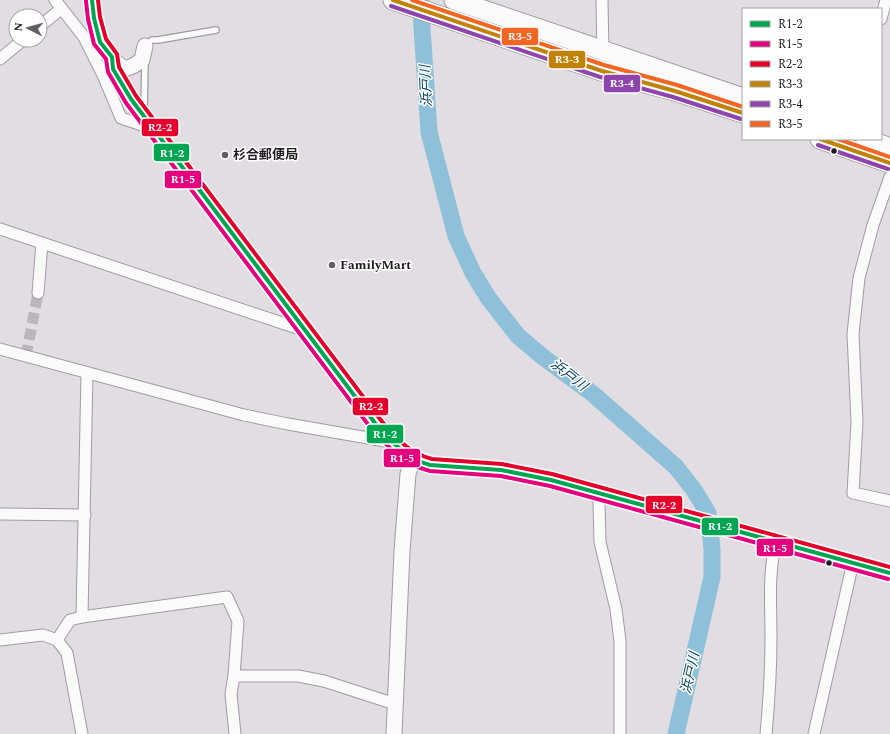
<svg xmlns="http://www.w3.org/2000/svg" width="890" height="734" font-family="Spectral,'Noto Sans JP',serif">
	<style>
		.lines { fill: none; stroke-linecap: round; stroke-linejoin: round }
		.river { stroke: #8fc0d9; stroke-width: 17 }
		.street-tunnel { stroke: #bab6bb; stroke-width: 11; stroke-dasharray: 11 5.5; stroke-linecap: butt }
		.secondary-tunnel { stroke: #bab6bb; stroke-width: 15; stroke-dasharray: 15 8; stroke-linecap: butt }
		.lane-casing { stroke: #9e9c9f; stroke-width: 8 }
		.street-casing { stroke: #9e9c9f; stroke-width: 13 }
		.secondary-casing { stroke: #9e9c9f; stroke-width: 17 }
		.highway-casing { stroke: #9e9c9f; stroke-width: 21 }
		.lane { stroke: #fafafb; stroke-width: 5.5 }
		.street { stroke: #fafafb; stroke-width: 11 }
		.secondary { stroke: #fafafb; stroke-width: 15 }
		.highway { stroke: #fafafb; stroke-width: 19 }
		.bus-1-casing { stroke: #fff; stroke-width: 7 }
		.bus-2-casing { stroke: #fff; stroke-width: 7 }
		.bus-3-casing { stroke: #fff; stroke-width: 7 }
		.bus-4-casing { stroke: #fff; stroke-width: 7 }
		.bus-5-casing { stroke: #fff; stroke-width: 7 }
		.bus-6-casing { stroke: #fff; stroke-width: 7 }
		.bus-1 { stroke: #00a651; stroke-width: 4 }
		.bus-2 { stroke: #e5007d; stroke-width: 4 }
		.bus-3 { stroke: #e4002b; stroke-width: 4 }
		.bus-4 { stroke: #c08307; stroke-width: 4 }
		.bus-5 { stroke: #8e44ad; stroke-width: 4 }
		.bus-6 { stroke: #f26522; stroke-width: 4 }
		.bus-dot { fill: #1d1b1d; stroke: #fff; stroke-width: 1.5 }
		.poi-dot { fill: #625f62; stroke: #fff; stroke-width: 1.5 }
		.labels { text-anchor: middle; dominant-baseline: central; stroke-width: 3; stroke-linejoin: round; paint-order: stroke }
		.poi-label { font-size: 13px; font-weight: bold; fill: #1d1b1d; stroke: #fff; text-anchor: start }
		.water-label { font-size: 14px; font-style: italic; fill: #06445c; stroke: #fff }
		.line-badge { stroke: #fff; stroke-width: 1.5 }
		.badge-label { font-size: 11px; text-anchor: middle; font-weight: bold; fill: #fff }
	</style>
	<rect width="100%" height="100%" fill="#e1dde2"/>
	<g class="lines">
		<polyline class="river" points="421,0 421,13 429,132 456,236 473,273 489,299 518,336 543,357 593,394 676,467 694,490 708,513 712,549 712,577 676,734"/>
		<polyline class="street-tunnel" points="26,356 38,293"/>
		<polyline class="secondary-tunnel" points="348,387 375,423"/>
		<defs>
			<g id="lane">
				<polyline points="146,45 152,40 158,40 216,30"/>
				<polyline points="144,111 145,61"/>
			</g>
			<g id="street">
				<polyline points="55,0 84,37 103,75 121,118 154,129"/>
				<polyline points="602,0 603,55"/>
				<polyline points="881,19 886,0"/>
				<polyline points="40,26 61,9"/>
				<polyline points="0,59 23,40"/>
				<polyline points="890,177 873,225 859,278 853,334 857,422 853,493 890,501"/>
				<polyline points="0,229 306,331"/>
				<polyline points="38,293 42,243"/>
				<polyline points="0,349 244,415 288,424 391,442"/>
				<polyline points="595,492 599,502 600,542 616,609 620,641 620,734"/>
				<polyline points="0,514 85,515"/>
				<polyline points="82,617 87,373"/>
				<polyline points="0,640 43,635 57,640 67,653 82,734"/>
				<polyline points="57,640 70,620 82,617 227,597 238,621 234,676 298,676 324,681 395,704"/>
				<polyline points="234,676 231,694 235,734"/>
				<path d="M766,734C769,702 771,669 771,636C771,605 768,573 776,542"/>
				<polyline points="814,734 851,571 852,563"/>
			</g>
			<g id="secondary">
				<polyline points="92,0 94,18 100,42 112,57 113,69 131,99 348,387"/>
				<path d="M112,57C123,72 128,70 142,60L145,46"/>
				<path d="M375,423C386,436 398,450 413,459C432,471 471,466 494,469C514,471 532,476 551,480L890,573"/>
				<polyline points="394,734 402,551 408,474 413,460"/>
			</g>
			<g id="highway">
				<polyline points="393,0 602,71 675,91 743,113"/>
				<polyline points="454,0 743,98"/>
				<polyline points="820,139 890,163"/>
				<polyline points="866,139 890,148"/>
			</g>
		</defs>
		<use href="#lane" class="lane-casing"/>
		<use href="#street" class="street-casing"/>
		<use href="#secondary" class="secondary-casing"/>
		<use href="#highway" class="highway-casing"/>
		<use href="#lane" class="lane"/>
		<use href="#street" class="street"/>
		<use href="#secondary" class="secondary"/>
		<use href="#highway" class="highway"/>
		<defs>
			<path id="bus-1" d="M92,0L94,18L100,42L112,57L113,69L131,99L375,423C391,441 406,459 430,465L501,470L551,480L890,573"/>
			<path id="bus-2" d="M86,1L88,19L94,44L106,59L108,72L126,103L370,427C387,446 404,465 430,471L501,476L550,486L888,579"/>
			<path id="bus-3" d="M98,0L100,17L106,39L117,54L119,67L136,96L380,419C394,437 409,453 432,459L502,464L552,474L890,567"/>
			<g id="bus-4">
				<polyline points="393,0 602,71 675,91 743,113"/>
				<polyline points="820,139 890,163"/>
			</g>
			<g id="bus-5">
				<polyline points="391,6 600,77 673,97 741,119"/>
				<polyline points="818,145 888,169"/>
			</g>
			<g id="bus-6">
				<polyline points="412,0 604,65 677,85 743,107"/>
				<polyline points="838,139 890,157"/>
			</g>
		</defs>
		<use href="#bus-1" class="bus-1-casing"/>
		<use href="#bus-2" class="bus-2-casing"/>
		<use href="#bus-3" class="bus-3-casing"/>
		<use href="#bus-4" class="bus-4-casing"/>
		<use href="#bus-5" class="bus-5-casing"/>
		<use href="#bus-6" class="bus-6-casing"/>
		<use href="#bus-1" class="bus-1"/>
		<use href="#bus-2" class="bus-2"/>
		<use href="#bus-3" class="bus-3"/>
		<use href="#bus-4" class="bus-4"/>
		<use href="#bus-5" class="bus-5"/>
		<use href="#bus-6" class="bus-6"/>
	</g>
	<g class="bus-dot">
		<circle cx="834" cy="151" r="3.5"/>
		<circle cx="829" cy="563" r="3.5"/>
	</g>
	<g class="poi-dot">
		<circle cx="225" cy="155" r="4"/>
		<circle cx="332" cy="265" r="4"/>
	</g>
	<g class="labels">
		<g class="poi-label">
			<text x="233" y="155">杉合郵便局</text>
			<text x="340" y="265">FamilyMart</text>
		</g>
		<g class="water-label">
			<text transform="translate(426 86) rotate(-93)">浜戸川</text>
			<text transform="translate(569 375) rotate(38)">浜戸川</text>
			<text transform="translate(690 673) rotate(-77)">浜戸川</text>
		</g>
	</g>
	<g class="line-badge">
		<rect x="501" y="27" width="38" height="19" rx="4" fill="#f26522"/>
		<rect x="548" y="50" width="38" height="19" rx="4" fill="#c08307"/>
		<rect x="603" y="74" width="38" height="19" rx="4" fill="#8e44ad"/>
		<rect x="141" y="118" width="38" height="19" rx="4" fill="#e4002b"/>
		<rect x="153" y="143" width="37" height="19" rx="4" fill="#00a651"/>
		<rect x="164" y="170" width="38" height="19" rx="4" fill="#e5007d"/>
		<rect x="352" y="397" width="37" height="19" rx="4" fill="#e4002b"/>
		<rect x="366" y="424" width="38" height="20" rx="4" fill="#00a651"/>
		<rect x="383" y="448" width="38" height="20" rx="4" fill="#e5007d"/>
		<rect x="645" y="495" width="38" height="19" rx="4" fill="#e4002b"/>
		<rect x="701" y="517" width="38" height="19" rx="4" fill="#00a651"/>
		<rect x="756" y="538" width="38" height="19" rx="4" fill="#e5007d"/>
	</g>
	<g class="badge-label">
		<text x="520" y="40">R3-5</text>
		<text x="567" y="63">R3-3</text>
		<text x="622" y="87">R3-4</text>
		<text x="160" y="131">R2-2</text>
		<text x="172" y="157">R1-2</text>
		<text x="183" y="183">R1-5</text>
		<text x="371" y="410">R2-2</text>
		<text x="385" y="438">R1-2</text>
		<text x="402" y="462">R1-5</text>
		<text x="664" y="509">R2-2</text>
		<text x="720" y="530">R1-2</text>
		<text x="775" y="552">R1-5</text>
	</g>
	<rect x="742" y="8" width="140" height="132" fill="#ffffff" stroke="#a5a4a5"/>
	<rect x="750" y="21" width="20" height="6" fill="#00a651" stroke="#a5a4a5"/>
	<text x="778" y="28" font-size="12" fill="#1d1b1d">R1-2</text>
	<rect x="750" y="41" width="20" height="6" fill="#e5007d" stroke="#a5a4a5"/>
	<text x="778" y="48" font-size="12" fill="#1d1b1d">R1-5</text>
	<rect x="750" y="61" width="20" height="6" fill="#e4002b" stroke="#a5a4a5"/>
	<text x="778" y="68" font-size="12" fill="#1d1b1d">R2-2</text>
	<rect x="750" y="81" width="20" height="6" fill="#c08307" stroke="#a5a4a5"/>
	<text x="778" y="88" font-size="12" fill="#1d1b1d">R3-3</text>
	<rect x="750" y="101" width="20" height="6" fill="#8e44ad" stroke="#a5a4a5"/>
	<text x="778" y="108" font-size="12" fill="#1d1b1d">R3-4</text>
	<rect x="750" y="121" width="20" height="6" fill="#f26522" stroke="#a5a4a5"/>
	<text x="778" y="128" font-size="12" fill="#1d1b1d">R3-5</text>
	<g transform="translate(28 28) rotate(276)"><circle r="19" fill="#ffffff" stroke="#a5a4a5"/>
	<path d="M0-3L7 15L0 10L-7 15Z" fill="#625f62"/>
	<text y="-6" font-size="11" font-weight="bold" text-anchor="middle" fill="#1d1b1d">N</text>
	</g>
</svg>
